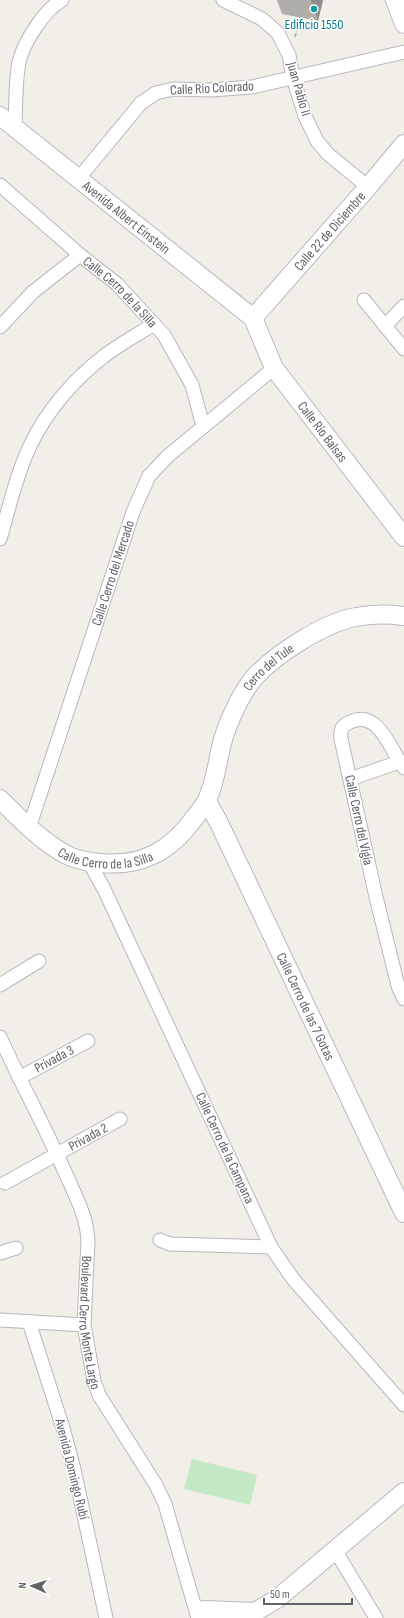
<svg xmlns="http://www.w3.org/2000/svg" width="404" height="1618" font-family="'Sofia Sans Condensed',sans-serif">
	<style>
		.green { fill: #c5e8c5 }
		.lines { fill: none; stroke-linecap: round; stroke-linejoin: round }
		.street-casing { stroke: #b5b8bc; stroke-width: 15 }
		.secondary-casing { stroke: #b6babf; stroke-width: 20 }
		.path { stroke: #9cc7a9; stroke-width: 2; stroke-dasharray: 4 2; stroke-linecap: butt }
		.street { stroke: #fff; stroke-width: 13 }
		.secondary { stroke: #fff; stroke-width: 18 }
		.wall { fill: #afaea9 }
		.shaded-wall { fill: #8f8d8a }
		.culture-dot { fill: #0f9aa8; stroke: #fff; stroke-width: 1.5 }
		.labels { text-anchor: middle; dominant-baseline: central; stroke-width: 3; stroke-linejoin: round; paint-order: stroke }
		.culture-label { font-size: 14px; fill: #0d838f; stroke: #fff }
		.street-label { font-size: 14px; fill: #5f6368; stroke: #fff }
	</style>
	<rect width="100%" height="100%" fill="#f1efe8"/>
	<polygon class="green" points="192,1459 257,1475 250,1505 184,1489"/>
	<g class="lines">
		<defs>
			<g id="street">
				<polyline points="223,0 262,19 278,33 289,55 293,78 305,116 317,141 328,154 368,187"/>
				<path d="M15,127C16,106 15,84 19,62C24,42 44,10 62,0"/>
				<polyline points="79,178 141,103 156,93 173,89 211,90 252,87 404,52"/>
				<path id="s1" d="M0,185L80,255L117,284L164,335L192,385L203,426"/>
				<polyline points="364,300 404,349"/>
				<polyline points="385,326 404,306"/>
				<polyline points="0,327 33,292 80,255"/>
				<path d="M0,539C9,509 16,475 30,446C46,412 73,380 103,357C118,345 137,335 154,324"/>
				<path d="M404,768C391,752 379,708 350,722C341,726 340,730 341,739L376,897L398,986L404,999"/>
				<polyline points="350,779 399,762"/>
				<polyline points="29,828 133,512 149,476 168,456 274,368"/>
				<polyline points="89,862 104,889 271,1247 293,1279 404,1405"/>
				<polyline points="0,985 39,961"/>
				<path id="s2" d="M0,1037C21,1083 45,1127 65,1172C75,1195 87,1216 88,1241L84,1325L94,1381L99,1395L156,1485L165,1504L198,1618"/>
				<polyline points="19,1078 88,1041"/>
				<polyline points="5,1183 120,1119"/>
				<polyline points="160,1240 170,1244 271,1247"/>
				<polyline points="0,1253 16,1248"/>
				<polyline points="0,1320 84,1325"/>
				<polyline points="29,1322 63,1428 74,1469 106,1618"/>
				<polyline points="335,1550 376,1618"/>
			</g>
			<g id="secondary">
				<polyline points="395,0 404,24"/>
				<path id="s3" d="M0,116L253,318L274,368L404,537"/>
				<path id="s4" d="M253,318L368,187L404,144"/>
				<path id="s5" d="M0,799C20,819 40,840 65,854C75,860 88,862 100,863C142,867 171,851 195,817C199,812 204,806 207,800C215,783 217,765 221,747C224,734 230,719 236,707C240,698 247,687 253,679C274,655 325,622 356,617C372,614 388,614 404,616"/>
				<path id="s6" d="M207,801L219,823L404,1213"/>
				<polyline points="204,1610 255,1612"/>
				<polyline points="249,1618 255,1612 277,1599 404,1492"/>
			</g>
		</defs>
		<use href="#street" class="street-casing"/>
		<use href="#secondary" class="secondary-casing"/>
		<polyline class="path" points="295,37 300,17"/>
		<use href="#street" class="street"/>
		<use href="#secondary" class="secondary"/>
	</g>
	<polygon class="wall" points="277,0 323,0 318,21 282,14"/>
	<polygon class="shaded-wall" points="311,0 323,0 318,21 311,1"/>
	<circle class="culture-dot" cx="314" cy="9" r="4"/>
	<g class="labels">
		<g class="culture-label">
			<text x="314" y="24">Edificio 1550</text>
		</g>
		<g class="street-label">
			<text transform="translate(212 88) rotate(-3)">Calle Río Colorado</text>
			<text transform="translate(299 89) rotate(74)">Juan Pablo II</text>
			<text stroke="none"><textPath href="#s3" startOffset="162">Avenida Albert Einstein</textPath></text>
			<text stroke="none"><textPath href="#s4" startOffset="116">Calle 22 de Diciembre</textPath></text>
			<text stroke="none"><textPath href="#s1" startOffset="161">Calle Cerro de la Silla</textPath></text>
			<text stroke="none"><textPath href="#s3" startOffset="458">Calle Río Balsas</textPath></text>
			<text transform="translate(113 573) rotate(-72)">Calle Cerro del Mercado</text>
			<text stroke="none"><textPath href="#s5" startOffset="404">Cerro del Tule</textPath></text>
			<text transform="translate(359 820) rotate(78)">Calle Cerro del Vigía</text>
			<text stroke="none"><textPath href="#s5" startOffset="127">Calle Cerro de la Silla</textPath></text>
			<text stroke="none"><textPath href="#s6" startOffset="228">Calle Cerro de las 7 Gotas</textPath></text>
			<text transform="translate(54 1059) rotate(-28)">Privada 3</text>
			<text transform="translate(88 1137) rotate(-29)">Privada 2</text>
			<text transform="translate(225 1148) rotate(65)">Calle Cerro de la Campana</text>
			<text stroke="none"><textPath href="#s2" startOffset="305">Boulevard Cerro Monte Largo</textPath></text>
			<text transform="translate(72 1469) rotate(76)">Avenida Domingo Rubí</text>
		</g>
	</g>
	<g transform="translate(32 1586) rotate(273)" stroke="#ffffff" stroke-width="3" paint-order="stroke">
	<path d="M0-3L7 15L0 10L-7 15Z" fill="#5f6368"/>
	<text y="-6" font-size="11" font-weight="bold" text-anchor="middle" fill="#5f6368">N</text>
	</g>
	<path d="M264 1598v6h88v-6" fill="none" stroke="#5f6368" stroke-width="2"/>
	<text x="270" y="1598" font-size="12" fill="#5f6368" stroke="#ffffff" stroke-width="3" paint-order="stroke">50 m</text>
</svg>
